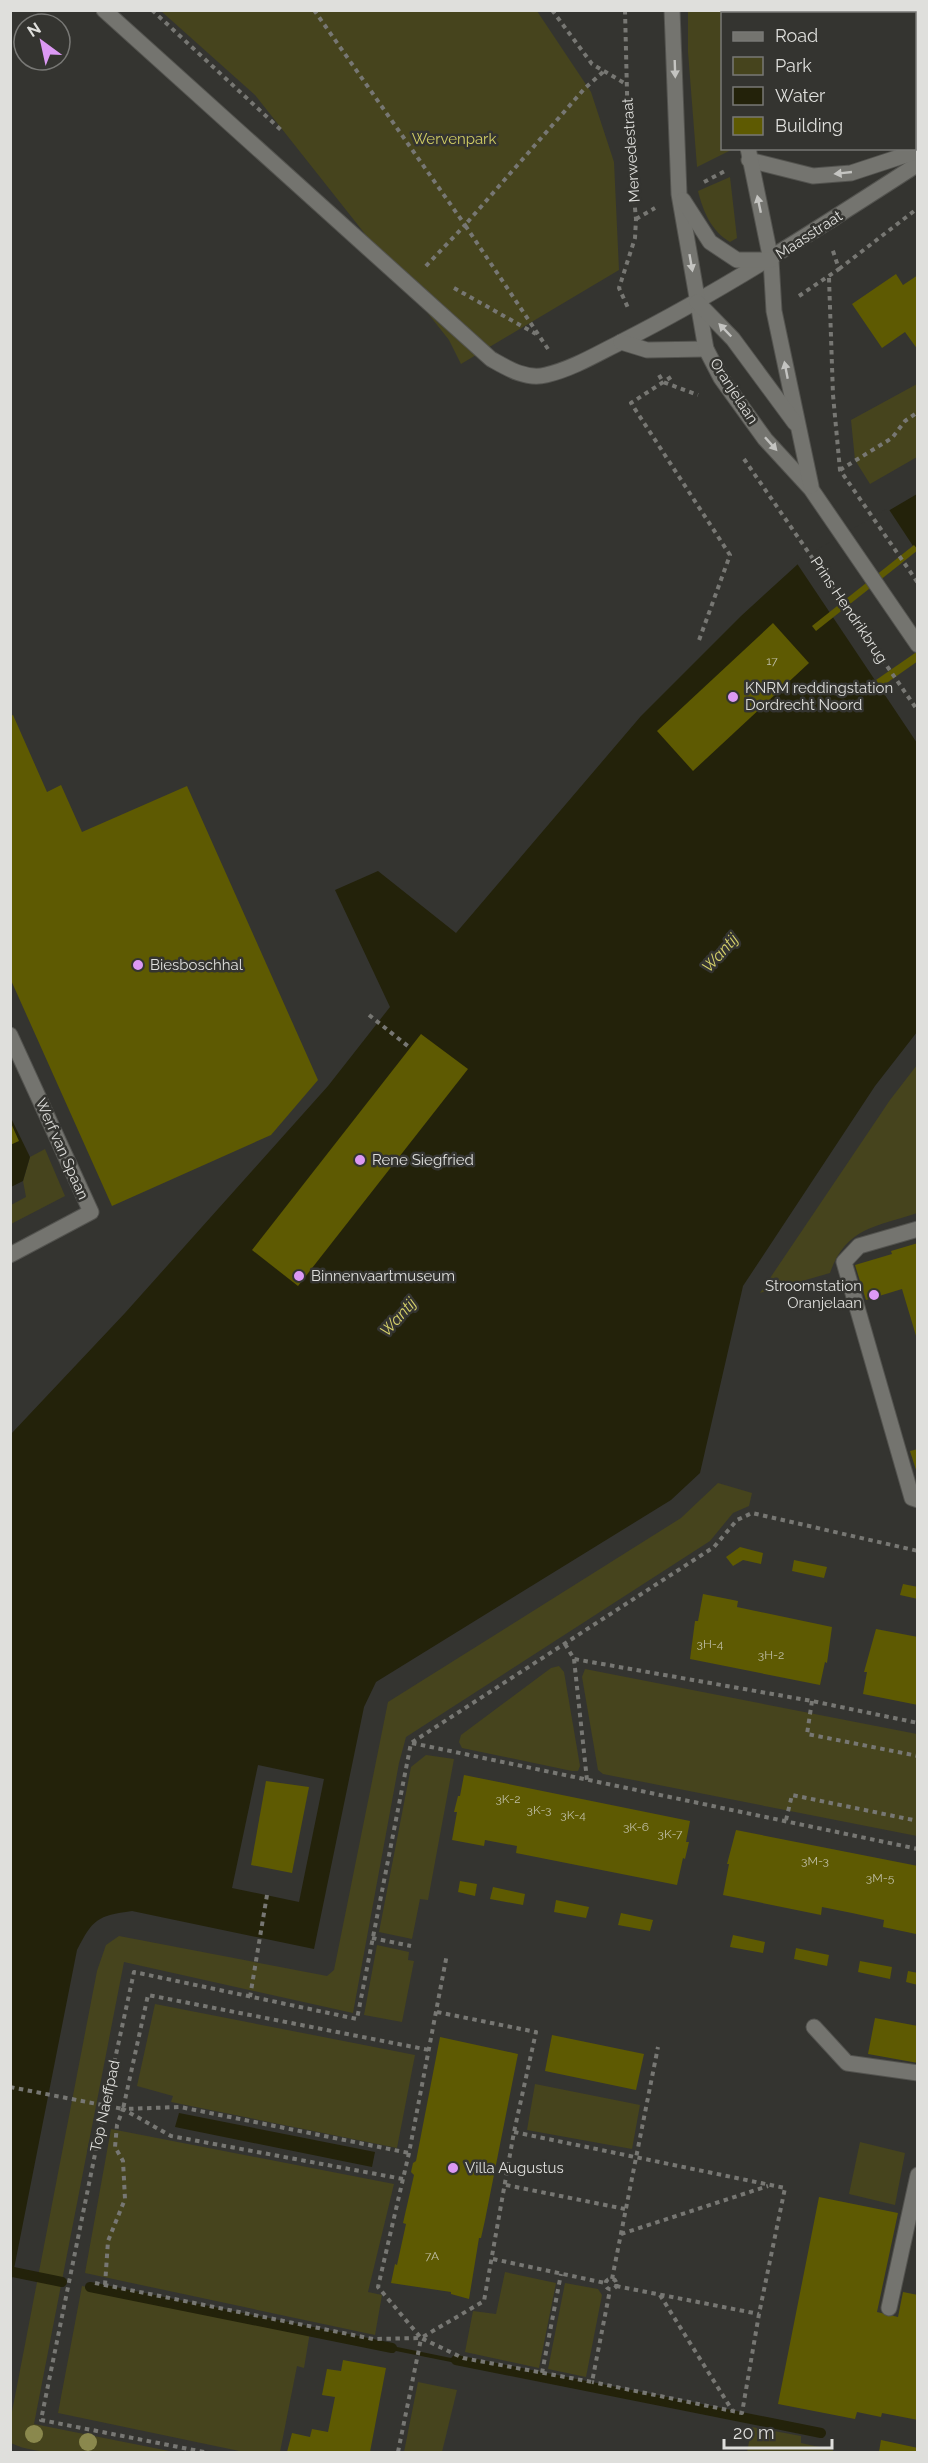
<svg xmlns="http://www.w3.org/2000/svg" width="928" height="2463" font-family="Raleway,sans-serif">
	<style>
		.green { fill: #46441d }
		.water { fill: #23220a }
		.pier { fill: #343430 }
		.lines { fill: none; stroke-linecap: round; stroke-linejoin: round }
		.stream { stroke: #23220a; stroke-width: 10 }
		.building { fill: #5e5a02 }
		.service-casing { stroke: #53534f; stroke-width: 17 }
		.minor-casing { stroke: #53534f; stroke-width: 17 }
		.secondary-casing { stroke: #53534f; stroke-width: 17 }
		.path { stroke: #777773; stroke-width: 4; stroke-dasharray: 4.5 4.5; stroke-linecap: butt }
		.service { stroke: #74746f; stroke-width: 15 }
		.minor { stroke: #74746f; stroke-width: 15 }
		.secondary { stroke: #74746f; stroke-width: 15 }
		.tree { fill: #8a884d }
		.oneway { fill: #c4c4c1 }
		.poi-dot { fill: #dc99f4; stroke: #343430; stroke-width: 2 }
		.labels { text-anchor: middle; dominant-baseline: central; stroke-width: 5; stroke-linejoin: round; paint-order: stroke }
		.number-label { font-size: 12px; fill: #bfbea6 }
		.park-label { font-size: 15px; fill: #d1cd64; stroke: #343430 }
		.street-label { font-size: 15px; fill: #dfdfdc; stroke: #343430 }
		.poi-label { font-size: 15px; fill: #dfdfdc; stroke: #343430; text-anchor: start }
		.water-label { font-size: 16px; font-style: italic; fill: #d7d26a; stroke: #343430 }
	</style>
	<rect width="100%" height="100%" fill="#343430"/>
	<g class="green">
		<polygon points="161,11 537,11 591,92 614,162 619,270 461,364 449,340 255,95"/>
		<polygon points="688,11 723,11 722,148 731,150 697,167 688,52"/>
		<path d="M730,177L737,238L730,242C711,231 703,211 698,191Z"/>
		<polygon points="917,384 917,457 870,484 855,460 851,420"/>
		<path d="M917,1065V1213C876,1227 846,1227 830,1273L760,1293L890,1100Z"/>
		<polygon points="45,1149 65,1196 11,1224 11,1205 26,1197 23,1181 30,1157"/>
		<path d="M718,1483L752,1493L749,1506L733,1513L710,1541L406,1737L399,1763L353,2013L124,1962L34,2424L174,2452C134,2453 43,2460 11,2443V2417L97,1971L106,1945L119,1936L327,1976L334,1970L388,1702L681,1518Z"/>
		<polygon points="559,1666 564,1672 580,1766 578,1771 572,1771 462,1748 459,1742 461,1735 551,1668"/>
		<polygon points="585,1669 917,1734 917,1836 603,1774 598,1770 582,1677"/>
		<polygon points="426,1755 454,1759 428,1900 420,1899 412,1939 379,1932 411,1767"/>
		<polygon points="377,1945 409,1952 408,1960 414,1961 402,2022 364,2015"/>
		<polygon points="155,2004 415,2055 397,2148 171,2102 173,2096 137,2086"/>
		<polygon points="535,2084 640,2105 632,2149 527,2130"/>
		<polygon points="111,2129 394,2184 368,2292 382,2295 375,2335 85,2273"/>
		<polygon points="860,2142 905,2153 895,2205 849,2194"/>
		<polygon points="505,2272 556,2283 539,2368 465,2352 473,2311 496,2314"/>
		<polygon points="565,2283 598,2289 602,2295 586,2377 548,2369"/>
		<polygon points="82,2286 310,2332 304,2368 297,2366 280,2452 244,2452 58,2413"/>
		<polygon points="418,2382 457,2390 442,2452 404,2452"/>
		<polygon points="752,2427 801,2436 801,2443 833,2450 833,2452 747,2452"/>
	</g>
	<g class="water">
		<path d="M917,494V1032L875,1086L743,1286L700,1473L671,1500L376,1682L364,1707L314,1949L132,1911C97,1916 93,1919 77,1950L11,2284V1434L125,1313L328,1086L390,1007L335,890L378,871L456,933L641,716L741,616L798,564Z"/>
		<polygon points="10,1116 30,1157 23,1181 11,1187"/>
		<polygon points="179,2113 375,2152 372,2167 175,2127"/>
		<polygon points="392,2346 456,2359 456,2363 391,2350"/>
	</g>
	<g class="pier">
		<polygon points="888,508 917,552 917,743 796,562"/>
		<polygon points="258,1765 324,1779 299,1902 232,1888"/>
	</g>
	<g class="lines">
		<g class="stream">
			<polyline points="13,2272 62,2282"/>
			<polyline points="90,2287 392,2348"/>
			<polyline points="456,2360 821,2433"/>
		</g>
	</g>
	<g class="building">
		<rect x="809" y="10" width="43" height="4"/>
		<polygon points="914,48 918,55 918,103 914,105"/>
		<polygon points="896,274 903,285 918,275 918,350 905,332 882,348 852,304"/>
		<polygon points="914,545 918,550 816,631 812,626"/>
		<polygon points="773,623 809,663 693,771 657,731"/>
		<polygon points="918,651 918,661 881,687 876,680"/>
		<polygon points="13,715 47,792 61,785 82,832 187,786 318,1080 271,1135 112,1206 10,978 10,716"/>
		<polygon points="421,1034 468,1069 298,1286 252,1250"/>
		<polygon points="10,1121 19,1141 10,1145"/>
		<polygon points="918,1243 918,1339 917,1339 902,1289 866,1300 855,1265 892,1254 891,1251"/>
		<polygon points="918,1449 918,1473 917,1473 910,1451"/>
		<polygon points="740,1547 763,1553 761,1564 743,1560 733,1566 726,1557"/>
		<polygon points="794,1560 827,1567 824,1578 792,1571"/>
		<polygon points="903,1584 918,1587 918,1599 900,1595"/>
		<polygon points="703,1594 738,1601 737,1607 832,1627 827,1663 825,1662 820,1685 690,1659 695,1621 698,1621"/>
		<polygon points="876,1629 918,1637 918,1705 863,1694 867,1672 864,1672"/>
		<polygon points="464,1775 690,1821 686,1842 689,1842 685,1859 683,1858 677,1885 516,1853 517,1846 485,1840 484,1846 452,1840 457,1812 454,1812 458,1796 460,1796"/>
		<polygon points="266,1781 309,1787 292,1873 251,1865"/>
		<polygon points="736,1830 918,1866 916,1934 883,1927 884,1920 852,1913 822,1907 821,1915 723,1895 729,1864 727,1864"/>
		<polygon points="460,1881 477,1884 475,1896 458,1892"/>
		<polygon points="493,1887 525,1894 523,1905 490,1899"/>
		<polygon points="556,1900 589,1907 586,1918 554,1912"/>
		<polygon points="621,1913 653,1920 650,1931 618,1925"/>
		<polygon points="733,1935 765,1942 763,1953 730,1947"/>
		<polygon points="796,1948 829,1955 827,1966 794,1959"/>
		<polygon points="860,1961 892,1967 890,1979 858,1972"/>
		<polygon points="908,1971 918,1973 918,1985 906,1982"/>
		<polygon points="875,2018 918,2026 918,2063 868,2054"/>
		<polygon points="552,2035 644,2054 636,2090 545,2071"/>
		<polygon points="440,2037 518,2054 485,2220 481,2238 479,2238 469,2299 451,2294 451,2292 391,2283 395,2264 397,2265 406,2224 403,2223 414,2175 411,2172 413,2163 416,2161"/>
		<polygon points="819,2197 898,2213 877,2312 898,2317 903,2292 918,2295 918,2420 882,2413 881,2417 857,2412 855,2419 778,2404"/>
		<polygon points="343,2360 386,2368 370,2452 287,2452 292,2433 310,2437 312,2429 328,2432 335,2397 322,2395 327,2369 341,2371"/>
		<polygon points="881,2440 918,2448 918,2452 879,2452"/>
	</g>
	<g class="lines">
		<defs>
			<g id="service">
				<polyline points="918,1229 859,1246 844,1262 912,1498 918,1500"/>
				<polyline points="814,2027 847,2063 918,2073"/>
				<polyline points="889,2308 918,2175"/>
			</g>
			<g id="minor">
				<path d="M104,10L491,359C507,368 526,380 546,375C572,369 597,354 621,342C724,290 820,227 918,164"/>
				<polyline points="749,160 813,176 851,173 918,151"/>
				<polyline points="621,342 647,350 706,349"/>
				<polyline points="10,1035 91,1212 10,1255"/>
			</g>
			<g id="secondary">
				<polyline points="672,10 679,194 706,349 721,378 765,439 811,489 918,645"/>
				<polyline points="740,10 741,14"/>
				<polyline points="748,148 771,260 774,311 811,486"/>
				<polyline points="683,200 710,242 737,260 771,260"/>
				<polyline points="697,302 733,339 795,423"/>
			</g>
		</defs>
		<use href="#service" class="service-casing"/>
		<use href="#minor" class="minor-casing"/>
		<use href="#secondary" class="secondary-casing"/>
		<g class="path">
			<polyline points="152,10 281,130"/>
			<polyline points="314,10 465,225 425,267"/>
			<polyline points="552,10 592,64 626,84"/>
			<polyline points="625,10 628,133 636,219 635,238 619,288 629,310"/>
			<polyline points="785,10 785,14"/>
			<polyline points="704,182 727,170"/>
			<polyline points="636,219 655,208"/>
			<polyline points="839,269 918,208"/>
			<polyline points="829,278 833,395 840,470 918,583"/>
			<polyline points="454,288 536,334"/>
			<polyline points="799,296 839,269 832,248"/>
			<polyline points="548,349 465,225 585,88 604,71"/>
			<polyline points="659,375 663,382 698,395"/>
			<polyline points="671,377 631,403 730,555 698,643"/>
			<polyline points="744,459 918,711"/>
			<polyline points="840,470 892,438 905,421 918,412"/>
			<polyline points="369,1015 409,1047"/>
			<polyline points="565,1644 574,1659 812,1701 918,1723"/>
			<polyline points="574,1659 587,1780"/>
			<polyline points="812,1701 807,1734 918,1756"/>
			<polyline points="412,1743 918,1849"/>
			<polyline points="786,1820 792,1795 918,1821"/>
			<polyline points="372,1938 411,1946"/>
			<polyline points="250,1997 267,1895"/>
			<polyline points="437,2012 536,2032 514,2132 484,2301 421,2338 378,2287 409,2153 447,1954"/>
			<polyline points="10,2087 123,2109 148,1995 429,2050"/>
			<polyline points="514,2132 785,2188 759,2314 742,2413 592,2382"/>
			<polyline points="403,2179 171,2136 123,2109 180,2107 409,2153"/>
			<polyline points="506,2185 625,2209"/>
			<polyline points="621,2234 768,2186"/>
			<polyline points="493,2259 605,2283"/>
			<circle cx="611" cy="2284" r="5.5"/>
			<polyline points="612,2279 658,2047"/>
			<polyline points="95,2283 373,2339 421,2338 463,2358 592,2382 610,2290"/>
			<polyline points="105,2285 108,2241 125,2199 123,2161 115,2147 117,2125 123,2109"/>
			<polyline points="616,2286 759,2314"/>
			<polyline points="660,2295 732,2410"/>
			<polyline points="542,2373 561,2274"/>
			<polyline points="204,2452 41,2420 105,2105 134,1972 357,2019 411,1743 714,1547 737,1520 752,1513 918,1551"/>
			<polyline points="398,2452 421,2339"/>
		</g>
		<use href="#service" class="service"/>
		<use href="#minor" class="minor"/>
		<use href="#secondary" class="secondary"/>
	</g>
	<g class="tree">
		<circle cx="34" cy="2434" r="9"/>
		<circle cx="88" cy="2442" r="9"/>
	</g>
	<defs><path id="oneway-solid" d="M-6-.8H1V-3.2L6.5 0L1 3.2V.8H-6Z" transform="scale(1.5)"/></defs>
	<g class="oneway">
		<use href="#oneway-solid" transform="translate(675 69) rotate(88)"/>
		<use href="#oneway-solid" transform="translate(843 173) rotate(174)"/>
		<use href="#oneway-solid" transform="translate(759 204) rotate(-102)"/>
		<use href="#oneway-solid" transform="translate(691 263) rotate(80)"/>
		<use href="#oneway-solid" transform="translate(725 330) rotate(-134)"/>
		<use href="#oneway-solid" transform="translate(786 370) rotate(-101)"/>
		<use href="#oneway-solid" transform="translate(771 444) rotate(48)"/>
	</g>
	<g class="poi-dot">
		<circle cx="733" cy="697" r="6"/>
		<circle cx="138" cy="965" r="6"/>
		<circle cx="360" cy="1160" r="6"/>
		<circle cx="299" cy="1276" r="6"/>
		<circle cx="874" cy="1295" r="6"/>
		<circle cx="453" cy="2168" r="6"/>
	</g>
	<g class="labels">
		<g class="number-label">
			<text x="772" y="661">17</text>
			<text x="710" y="1644">3H-4</text>
			<text x="771" y="1655">3H-2</text>
			<text x="508" y="1799">3K-2</text>
			<text x="539" y="1810">3K-3</text>
			<text x="573" y="1815">3K-4</text>
			<text x="636" y="1827">3K-6</text>
			<text x="670" y="1834">3K-7</text>
			<text x="815" y="1861">3M-3</text>
			<text x="880" y="1878">3M-5</text>
			<text x="432" y="2256">7A</text>
		</g>
		<g class="park-label">
			<text x="454" y="139">Wervenpark</text>
		</g>
		<g class="street-label">
			<text transform="translate(631 150) rotate(-94)">Merwedestraat</text>
			<text transform="translate(809 235) rotate(-33)">Maasstraat</text>
			<text transform="translate(734 391) rotate(57)">Oranjelaan</text>
			<text transform="translate(849 610) rotate(56)">Prins Hendrikbrug</text>
			<text transform="translate(62 1149) rotate(66)">Werf van Spaan</text>
			<text transform="translate(105 2106) rotate(-78)">Top Naeffpad</text>
		</g>
		<g class="poi-label">
			<text x="745" y="688">KNRM reddingstation<tspan x="745" dy="17">Dordrecht Noord</tspan></text>
			<text x="150" y="965">Biesboschhal</text>
			<text x="372" y="1160">Rene Siegfried</text>
			<text x="311" y="1276">Binnenvaartmuseum</text>
			<text x="862" y="1286" text-anchor="end">Stroomstation<tspan x="862" dy="17">Oranjelaan</tspan></text>
			<text x="465" y="2168">Villa Augustus</text>
		</g>
		<g class="water-label">
			<text transform="translate(720 953) rotate(-48)">Wantij</text>
			<text transform="translate(398 1317) rotate(-48)">Wantij</text>
		</g>
	</g>
	<rect width="928" height="2463" fill="none" stroke="#dfdfdc" stroke-width="24"/>
	<rect x="721" y="12" width="195" height="138" fill="#343430" stroke="#787875" stroke-width="1.5"/>
	<rect x="733" y="32" width="30" height="9" fill="#74746f" stroke="#787875" stroke-width="1.5"/>
	<text x="775" y="42" font-size="18" fill="#dfdfdc">Road</text>
	<rect x="733" y="57" width="30" height="18" fill="#46441d" stroke="#787875" stroke-width="1.5"/>
	<text x="775" y="72" font-size="18" fill="#dfdfdc">Park</text>
	<rect x="733" y="87" width="30" height="18" fill="#23220a" stroke="#787875" stroke-width="1.5"/>
	<text x="775" y="102" font-size="18" fill="#dfdfdc">Water</text>
	<rect x="733" y="117" width="30" height="18" fill="#5e5a02" stroke="#787875" stroke-width="1.5"/>
	<text x="775" y="132" font-size="18" fill="#dfdfdc">Building</text>
	<g transform="translate(42 42) rotate(327)"><circle r="28" fill="#343430" stroke="#787875" stroke-width="1.5"/>
	<path d="M0-4.5L10 22L0 15L-10 22Z" fill="#dc99f4"/>
	<text y="-9" font-size="16" font-weight="bold" text-anchor="middle" fill="#dfdfdc">N</text>
	</g>
	<path d="M724 2439v9h108v-9" fill="none" stroke="#dfdfdc" stroke-width="3"/>
	<text x="733" y="2439" font-size="18" fill="#dfdfdc" stroke="#343430" stroke-width="4.5" paint-order="stroke">20 m</text>
</svg>
